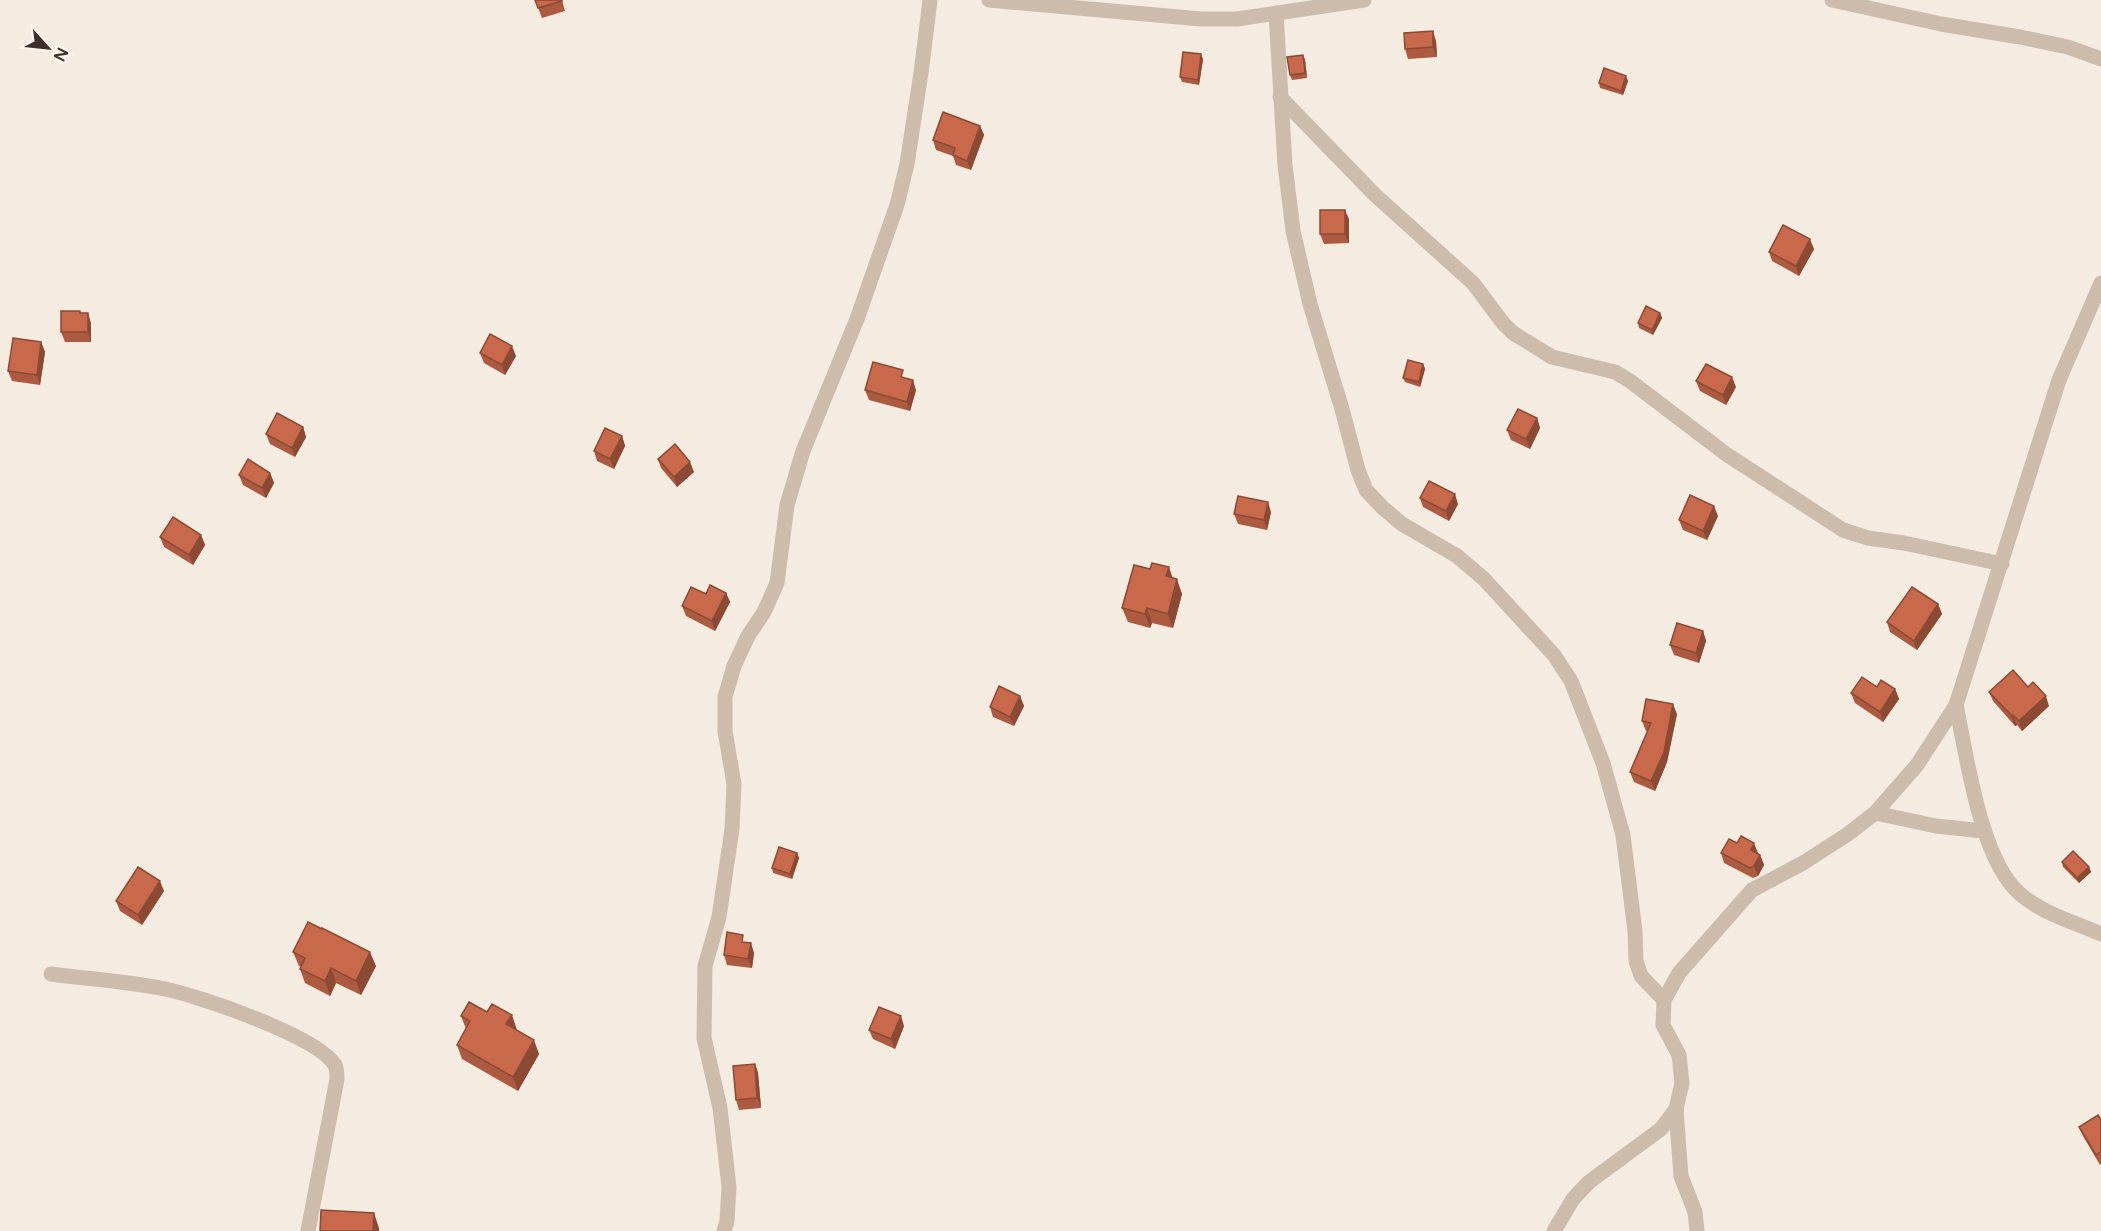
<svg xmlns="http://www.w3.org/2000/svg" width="2101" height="1231" font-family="'Varela Round',sans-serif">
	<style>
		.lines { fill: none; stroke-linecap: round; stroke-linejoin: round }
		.street { stroke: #cdbbac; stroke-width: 15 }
		.wall { fill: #ac5a40 }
		.shaded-wall { fill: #8c4a34 }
		.building { fill: #c8694b; stroke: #8c4a34; stroke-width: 1.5 }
	</style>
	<rect width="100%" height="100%" fill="#f4ebe1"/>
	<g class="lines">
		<g class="street">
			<polyline points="989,0 1201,19 1237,19 1364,0"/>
			<polyline points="1832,0 1941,24 2020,37 2068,47 2101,59"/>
			<polyline points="1276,13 1285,165 1293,231 1310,304 1342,409 1358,470 1366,490 1383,508 1402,524 1457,556 1484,579 1554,655 1571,681 1603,763 1623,835 1635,931 1636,961 1641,976 1664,1000"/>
			<polyline points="1280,97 1375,195 1473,283 1503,323 1513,333 1552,357 1615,372 1630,381 1726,454 1843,530 1868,538 1904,543 2002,564"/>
			<path d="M1956,705C1967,757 1980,858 2019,893C2041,913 2074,922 2101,934"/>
			<polyline points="1875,813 1936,826 1983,831"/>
			<path d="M51,974C88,979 127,981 165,989C199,996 317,1036 335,1065C337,1069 337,1075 337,1079L308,1231"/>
			<polyline points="1676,1109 1681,1176 1695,1212 1697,1231"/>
			<polyline points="724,1231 727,1221 729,1187 720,1108 704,1038 705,966 719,917 732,829 734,784 725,731 725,697 734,666 748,636 764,612 777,583 787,505 803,451 857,319 897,205 907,164 921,73 930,0"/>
			<polyline points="1554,1231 1573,1199 1589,1182 1661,1129 1676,1109 1682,1083 1679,1055 1663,1025 1664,1000 1679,973 1752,890 1803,863 1848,834 1875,813 1917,765 1956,705 2059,380 2101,283"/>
		</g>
	</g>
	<g class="wall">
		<polygon points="535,0 562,0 565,11 542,18"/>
		<polygon points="1436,41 1437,57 1408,59 1405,49"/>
		<polygon points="1303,55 1305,60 1307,78 1292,80 1290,75"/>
		<polygon points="1203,59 1199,85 1182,82 1180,77"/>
		<polygon points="1628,81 1623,95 1600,88 1599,83"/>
		<polygon points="980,126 984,135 971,170 956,165 953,156 936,150 933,140"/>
		<polygon points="1349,219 1349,243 1324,244 1320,234"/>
		<polygon points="1814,249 1799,276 1772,261 1769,252"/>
		<polygon points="1660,313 1662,318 1653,335 1639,328 1638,323"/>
		<polygon points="91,323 91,342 65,342 61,332"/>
		<polygon points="41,342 45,352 40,385 12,381 8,371"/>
		<polygon points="480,353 516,356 505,375 484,363"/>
		<polygon points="1423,364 1425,369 1420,387 1405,382 1403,378"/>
		<polygon points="906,378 916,390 910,411 869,400 865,390"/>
		<polygon points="1696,381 1736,387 1726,405 1700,391"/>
		<polygon points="1537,418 1540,428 1530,449 1511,440 1507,430"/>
		<polygon points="303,427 306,437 295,457 270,444 266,434"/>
		<polygon points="622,436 625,446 614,469 597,461 594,451"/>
		<polygon points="658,459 694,472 677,487 661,468"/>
		<polygon points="270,473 274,483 266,498 243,485 239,475"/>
		<polygon points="1420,498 1458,504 1449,521 1423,507"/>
		<polygon points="1271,512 1267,530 1238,524 1234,514"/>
		<polygon points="1718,516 1707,540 1683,530 1679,520"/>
		<polygon points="201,535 205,545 193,565 164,547 160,537"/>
		<polygon points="1173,578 1182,594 1173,628 1152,623 1150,628 1128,622 1122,608"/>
		<polygon points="726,593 730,602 715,631 686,616 682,606"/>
		<polygon points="1938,604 1942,614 1917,650 1890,632 1887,622"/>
		<polygon points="1703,631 1706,641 1699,663 1674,655 1670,645"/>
		<polygon points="1877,687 1895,689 1899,699 1883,722 1855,703 1851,693"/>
		<polygon points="2028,687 2049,706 2022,731 2017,725 2015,726 1993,701 1989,692"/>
		<polygon points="1020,696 1024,706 1014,726 993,717 990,707"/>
		<polygon points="1677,714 1667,762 1655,791 1634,782 1630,772 1648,731 1646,731 1642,721"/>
		<polygon points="797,853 799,858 792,879 773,873 772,868"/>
		<polygon points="1721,853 1758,853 1760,855 1764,865 1758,876 1753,878 1724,863"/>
		<polygon points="2062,862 2089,867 2091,872 2079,883 2063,867"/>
		<polygon points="164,891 142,925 120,911 116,901"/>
		<polygon points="746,942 754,953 752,968 727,965 724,955"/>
		<polygon points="293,952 376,966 361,995 336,983 330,996 305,983 300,969 301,967 299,966"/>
		<polygon points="461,1016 517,1030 539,1054 518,1091 462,1059 457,1045 466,1029"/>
		<polygon points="904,1026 895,1049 873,1039 869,1030"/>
		<polygon points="755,1064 758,1073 761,1108 739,1110 736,1100"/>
		<polygon points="2101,1120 2101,1164 2100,1165 2083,1136 2079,1127"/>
	</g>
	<g class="shaded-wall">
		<polygon points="1433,31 1436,41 1437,57 1433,47"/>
		<polygon points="1201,54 1203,59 1199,85 1198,80"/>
		<polygon points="1303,55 1305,60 1307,78 1305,73"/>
		<polygon points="1626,76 1628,81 1623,95 1621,91"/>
		<polygon points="980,126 984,135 971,170 967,161"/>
		<polygon points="1345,210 1349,219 1349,243 1345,234"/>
		<polygon points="1810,239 1814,249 1799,276 1796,266"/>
		<polygon points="88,313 91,323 91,342 88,332"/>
		<polygon points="1660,313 1662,318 1653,335 1652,330"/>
		<polygon points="41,342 45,352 40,385 37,375"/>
		<polygon points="512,346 516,356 505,375 502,365"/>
		<polygon points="1423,364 1425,369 1420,387 1419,382"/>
		<polygon points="1732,377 1736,387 1726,405 1723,395"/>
		<polygon points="913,380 916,390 910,411 907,402"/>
		<polygon points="1537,418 1540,428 1530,449 1526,439"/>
		<polygon points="303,427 306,437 295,457 292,448"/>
		<polygon points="622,436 625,446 614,469 610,459"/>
		<polygon points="690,462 694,472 677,487 674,477"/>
		<polygon points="270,473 274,483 266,498 262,488"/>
		<polygon points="1455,494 1458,504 1449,521 1446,511"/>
		<polygon points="1268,502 1271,512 1267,530 1264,520"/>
		<polygon points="1714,506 1718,516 1707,540 1703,531"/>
		<polygon points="201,535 205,545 193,565 189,555"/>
		<polygon points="1169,567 1174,582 1166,576"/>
		<polygon points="1177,579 1182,594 1173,628 1168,614"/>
		<polygon points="726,593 730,602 715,631 712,621"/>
		<polygon points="1938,604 1942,614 1917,650 1914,641"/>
		<polygon points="1147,608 1152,623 1150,628 1145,614"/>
		<polygon points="1703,631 1706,641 1699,663 1696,653"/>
		<polygon points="1895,689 1899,699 1883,722 1880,712"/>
		<polygon points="1020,696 1024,706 1014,726 1010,717"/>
		<polygon points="2046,696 2049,706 2022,731 2019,721"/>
		<polygon points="1673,704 1677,714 1667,762 1655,791 1651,781"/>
		<polygon points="2013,715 2017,725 2015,726 2012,716"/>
		<polygon points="1754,843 1758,853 1755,860 1751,850"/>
		<polygon points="797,853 799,858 792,879 790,874"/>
		<polygon points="1760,855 1764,865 1758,876 1754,866"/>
		<polygon points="2089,867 2091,872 2079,883 2077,878"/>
		<polygon points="160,881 164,891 142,925 138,915"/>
		<polygon points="751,943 754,953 752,968 748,959"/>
		<polygon points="370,952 376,966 361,995 356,981"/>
		<polygon points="331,968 336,983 330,996 325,981"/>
		<polygon points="512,1015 517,1030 512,1039 506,1024"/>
		<polygon points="901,1016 904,1026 895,1049 891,1039"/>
		<polygon points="534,1040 539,1054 518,1091 513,1077"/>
		<polygon points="755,1064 758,1073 761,1108 757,1098"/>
		<polygon points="374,1213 379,1228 379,1231 373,1231"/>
	</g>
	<g class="building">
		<polygon points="535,0 562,0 562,1 538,8"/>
		<polygon points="1433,31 1433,47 1405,49 1404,33"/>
		<polygon points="1183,52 1201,54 1198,80 1180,77"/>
		<polygon points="1303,55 1305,73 1290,75 1287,57"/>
		<polygon points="1604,68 1626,76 1621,91 1599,83"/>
		<polygon points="943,112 980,126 967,161 953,155 955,148 933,140"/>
		<rect x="1320" y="210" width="25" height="24"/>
		<polygon points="1783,225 1810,239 1796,266 1769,252"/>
		<polygon points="1646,306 1660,313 1652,330 1638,323"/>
		<polygon points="61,311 80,311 80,313 88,313 88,332 61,332"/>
		<polygon points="490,334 512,346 502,365 480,353"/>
		<polygon points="13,338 41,342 37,375 8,371"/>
		<polygon points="1408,360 1423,364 1419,382 1403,378"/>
		<polygon points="873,362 903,370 901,377 913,380 907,402 865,390"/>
		<polygon points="1706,364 1732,377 1723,395 1696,381"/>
		<polygon points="1518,409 1537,418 1526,439 1507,430"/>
		<polygon points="277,413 303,427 292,448 266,434"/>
		<polygon points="605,428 622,436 610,459 594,451"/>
		<polygon points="675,444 690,462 674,477 658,459"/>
		<polygon points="248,459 270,473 262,488 239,475"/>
		<polygon points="1429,481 1455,494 1446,511 1420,498"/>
		<polygon points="1690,495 1714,506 1703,531 1679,520"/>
		<polygon points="1238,496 1268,502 1264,520 1234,514"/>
		<polygon points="173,517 201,535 189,555 160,537"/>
		<polygon points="1152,563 1169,567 1166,576 1177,579 1168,614 1147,608 1145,614 1122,608 1134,565 1150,569"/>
		<polygon points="710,585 726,593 712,621 682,606 691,587 706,594"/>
		<polygon points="1912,587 1938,604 1914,641 1887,622"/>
		<polygon points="1677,623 1703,631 1696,653 1670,645"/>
		<polygon points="2013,670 2028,687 2033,682 2046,696 2019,721 2013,715 2012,716 1989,692"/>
		<polygon points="1862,677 1877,687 1881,680 1895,689 1880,712 1851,693"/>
		<polygon points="999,686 1020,696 1010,717 990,707"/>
		<polygon points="1646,699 1673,704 1664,752 1651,781 1630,772 1651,723 1642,721"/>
		<polygon points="1741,836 1754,843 1751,850 1760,855 1754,866 1750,868 1721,853 1729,839 1737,843"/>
		<polygon points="779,847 797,853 790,874 772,868"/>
		<polygon points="2073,851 2089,867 2077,878 2062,862"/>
		<polygon points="138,867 160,881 138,915 116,901"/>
		<polygon points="308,922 322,929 322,928 370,952 356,981 331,968 325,981 300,969 305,958 293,952"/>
		<polygon points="727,932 743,935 742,942 751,943 748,959 724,955"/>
		<polygon points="469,1002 487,1012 492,1004 512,1015 506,1024 534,1040 513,1077 457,1045 470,1021 461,1016"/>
		<polygon points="879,1007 901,1016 891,1039 869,1030"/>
		<polygon points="755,1064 757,1098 736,1100 733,1066"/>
		<polygon points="2098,1115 2101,1120 2101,1152 2096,1155 2079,1127"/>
		<polygon points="321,1210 374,1213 373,1231 320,1231"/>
	</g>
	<g transform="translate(48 48) rotate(117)" stroke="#fbf5ee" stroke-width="4.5" paint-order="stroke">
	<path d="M0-4.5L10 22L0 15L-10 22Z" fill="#3b302b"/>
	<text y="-9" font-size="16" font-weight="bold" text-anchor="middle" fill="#3b302b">N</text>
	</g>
</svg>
